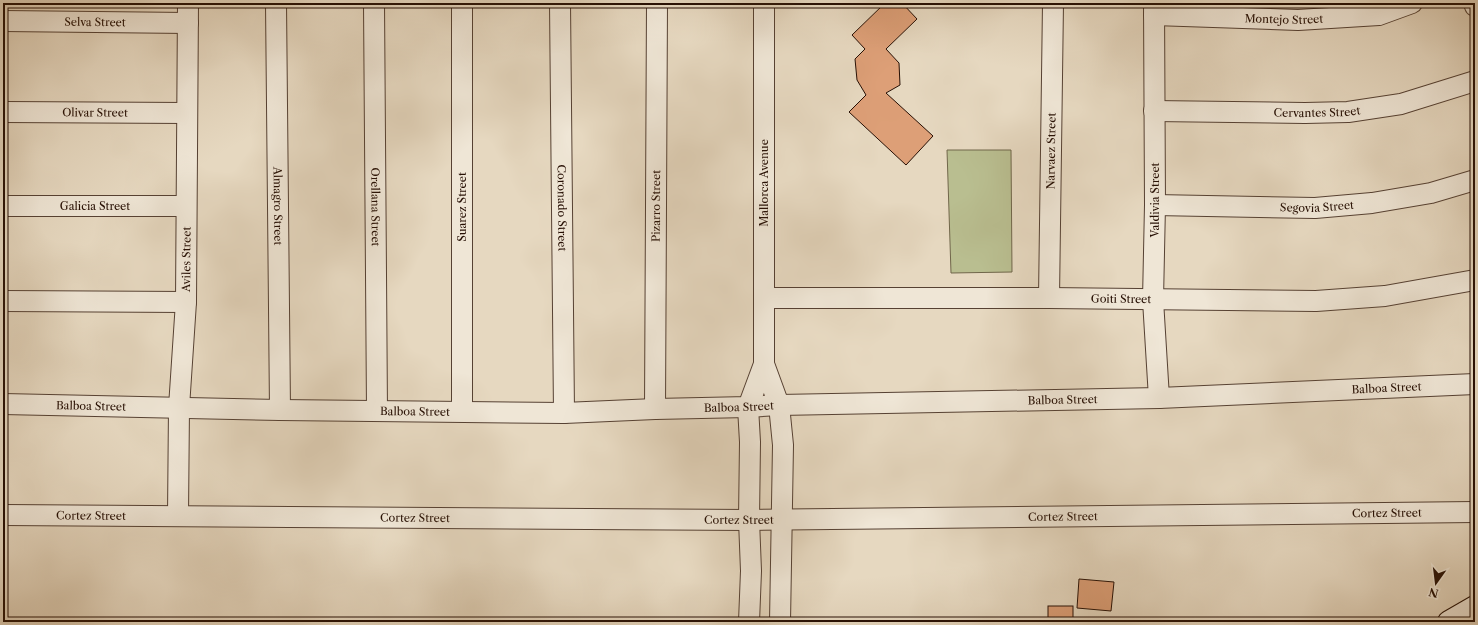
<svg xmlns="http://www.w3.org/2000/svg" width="1478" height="625" font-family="'Libre Caslon Text',serif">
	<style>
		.green { fill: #b9be90; stroke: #70664a }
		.building { fill: #dd9f77; stroke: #260f04 }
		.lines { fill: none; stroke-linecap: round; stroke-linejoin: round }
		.minor-casing { stroke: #564133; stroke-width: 22 }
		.secondary-casing { stroke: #260f04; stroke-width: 24 }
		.minor { stroke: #efe6d6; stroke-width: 20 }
		.secondary { stroke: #efe6d6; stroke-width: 22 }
		.labels { text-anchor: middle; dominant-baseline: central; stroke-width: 4; stroke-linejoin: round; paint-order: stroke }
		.street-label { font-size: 11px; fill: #260f04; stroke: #efe6d6 }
	</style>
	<rect width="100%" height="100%" fill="#e6d8c0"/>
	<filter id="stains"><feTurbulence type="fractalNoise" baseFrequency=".005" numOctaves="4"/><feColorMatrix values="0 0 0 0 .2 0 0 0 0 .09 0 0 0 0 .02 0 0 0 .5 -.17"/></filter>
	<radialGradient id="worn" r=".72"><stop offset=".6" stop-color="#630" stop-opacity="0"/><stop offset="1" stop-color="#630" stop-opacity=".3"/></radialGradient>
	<polygon class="green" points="1011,150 1012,272 951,273 947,150"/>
	<g class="building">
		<polygon points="885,3 902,3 917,19 886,49 899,63 900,85 886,93 933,136 906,165 849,112 866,95 857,80 855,59 865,49 852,35"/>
		<polygon points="1079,579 1114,582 1111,611 1077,608"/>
		<rect x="1048" y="606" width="25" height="16"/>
	</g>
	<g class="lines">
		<defs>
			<g id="minor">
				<path id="s1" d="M276,3L280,410"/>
				<path id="s2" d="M374,3L377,411"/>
				<path id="s3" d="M560,3L564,413"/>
				<polyline points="1154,3 1155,205 1153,300 1159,398"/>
				<polyline points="1474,3 1475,6"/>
				<path id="s4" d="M1154,15L1298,20L1379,15L1412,3"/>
				<path id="s5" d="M3,21L188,23"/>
				<path id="s6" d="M1154,111L1305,113L1348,112L1401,104L1475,81"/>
				<path id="s7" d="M3,112L187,113"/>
				<path id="s8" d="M1155,205L1315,208L1372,203L1431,193L1475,180"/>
				<path id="s9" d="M3,206H186"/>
				<path id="s10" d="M765,298H1049L1316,301L1385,296L1475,280"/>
				<path id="s11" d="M1049,298L1053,3"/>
				<polyline points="3,301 186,302"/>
				<polyline points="764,364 779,405 783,445 780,622"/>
				<path id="s12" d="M3,404L280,410L564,413L655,409L748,407L779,405L1159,398L1475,384"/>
				<path id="s13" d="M655,409L657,3"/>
				<polyline points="462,411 462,3"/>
				<path id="s14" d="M3,515L749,520L1475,512"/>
				<path id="s15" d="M178,516L179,407L186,302L188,3"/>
				<polyline points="749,622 751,571 749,520 750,442 748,407 764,364 764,3"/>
			</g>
			<polyline id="secondary" points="1449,622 1475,607"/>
		</defs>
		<use href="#minor" class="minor-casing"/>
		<use href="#secondary" class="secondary-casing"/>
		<use href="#minor" class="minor"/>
		<use href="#secondary" class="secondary"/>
	</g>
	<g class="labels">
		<g class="street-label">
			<text stroke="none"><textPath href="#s4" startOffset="130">Montejo Street</textPath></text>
			<text stroke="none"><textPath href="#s5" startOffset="92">Selva Street</textPath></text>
			<text stroke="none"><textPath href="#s6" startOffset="163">Cervantes Street</textPath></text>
			<text stroke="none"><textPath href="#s7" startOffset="92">Olivar Street</textPath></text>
			<text stroke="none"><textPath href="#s11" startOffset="147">Narvaez Street</textPath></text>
			<text transform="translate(764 183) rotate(-90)">Mallorca Avenue</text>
			<text transform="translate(1155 200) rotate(-90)">Valdivia Street</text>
			<text stroke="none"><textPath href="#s9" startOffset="92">Galicia Street</textPath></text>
			<text stroke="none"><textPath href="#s1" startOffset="203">Almagro Street</textPath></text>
			<text stroke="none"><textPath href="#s13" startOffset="203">Pizarro Street</textPath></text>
			<text stroke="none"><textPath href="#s8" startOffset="162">Segovia Street</textPath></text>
			<text stroke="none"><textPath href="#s2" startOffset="204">Orellana Street</textPath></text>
			<text transform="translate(462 207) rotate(-90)">Suarez Street</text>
			<text stroke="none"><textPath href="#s3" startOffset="205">Coronado Street</textPath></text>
			<text stroke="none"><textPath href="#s15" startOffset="257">Aviles Street</textPath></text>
			<text stroke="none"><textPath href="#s10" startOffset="356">Goiti Street</textPath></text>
			<text stroke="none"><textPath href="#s12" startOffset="1384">Balboa Street</textPath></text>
			<text stroke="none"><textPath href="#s12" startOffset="1060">Balboa Street</textPath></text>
			<text stroke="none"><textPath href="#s12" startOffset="88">Balboa Street</textPath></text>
			<text stroke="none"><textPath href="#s12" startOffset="736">Balboa Street</textPath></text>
			<text stroke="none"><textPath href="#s12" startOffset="412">Balboa Street</textPath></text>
			<text stroke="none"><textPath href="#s14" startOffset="1384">Cortez Street</textPath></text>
			<text stroke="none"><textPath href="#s14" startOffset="88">Cortez Street</textPath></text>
			<text stroke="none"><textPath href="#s14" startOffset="1060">Cortez Street</textPath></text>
			<text stroke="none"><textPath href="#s14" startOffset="412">Cortez Street</textPath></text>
			<text stroke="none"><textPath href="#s14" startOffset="736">Cortez Street</textPath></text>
		</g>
	</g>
	<rect width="1478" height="625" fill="none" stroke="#e6d8c0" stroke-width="16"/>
	<rect x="4" y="4" width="1470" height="617" fill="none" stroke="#260f04" stroke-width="2"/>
	<rect x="8" y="8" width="1462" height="609" fill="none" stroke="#260f04"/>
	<g transform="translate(1436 583) rotate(194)" stroke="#efe6d6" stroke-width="3" paint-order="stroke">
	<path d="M0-3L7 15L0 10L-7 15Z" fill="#260f04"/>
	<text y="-6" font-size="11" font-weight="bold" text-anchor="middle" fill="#260f04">N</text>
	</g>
	<rect width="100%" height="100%" filter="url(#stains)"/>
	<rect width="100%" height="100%" fill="url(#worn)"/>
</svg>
